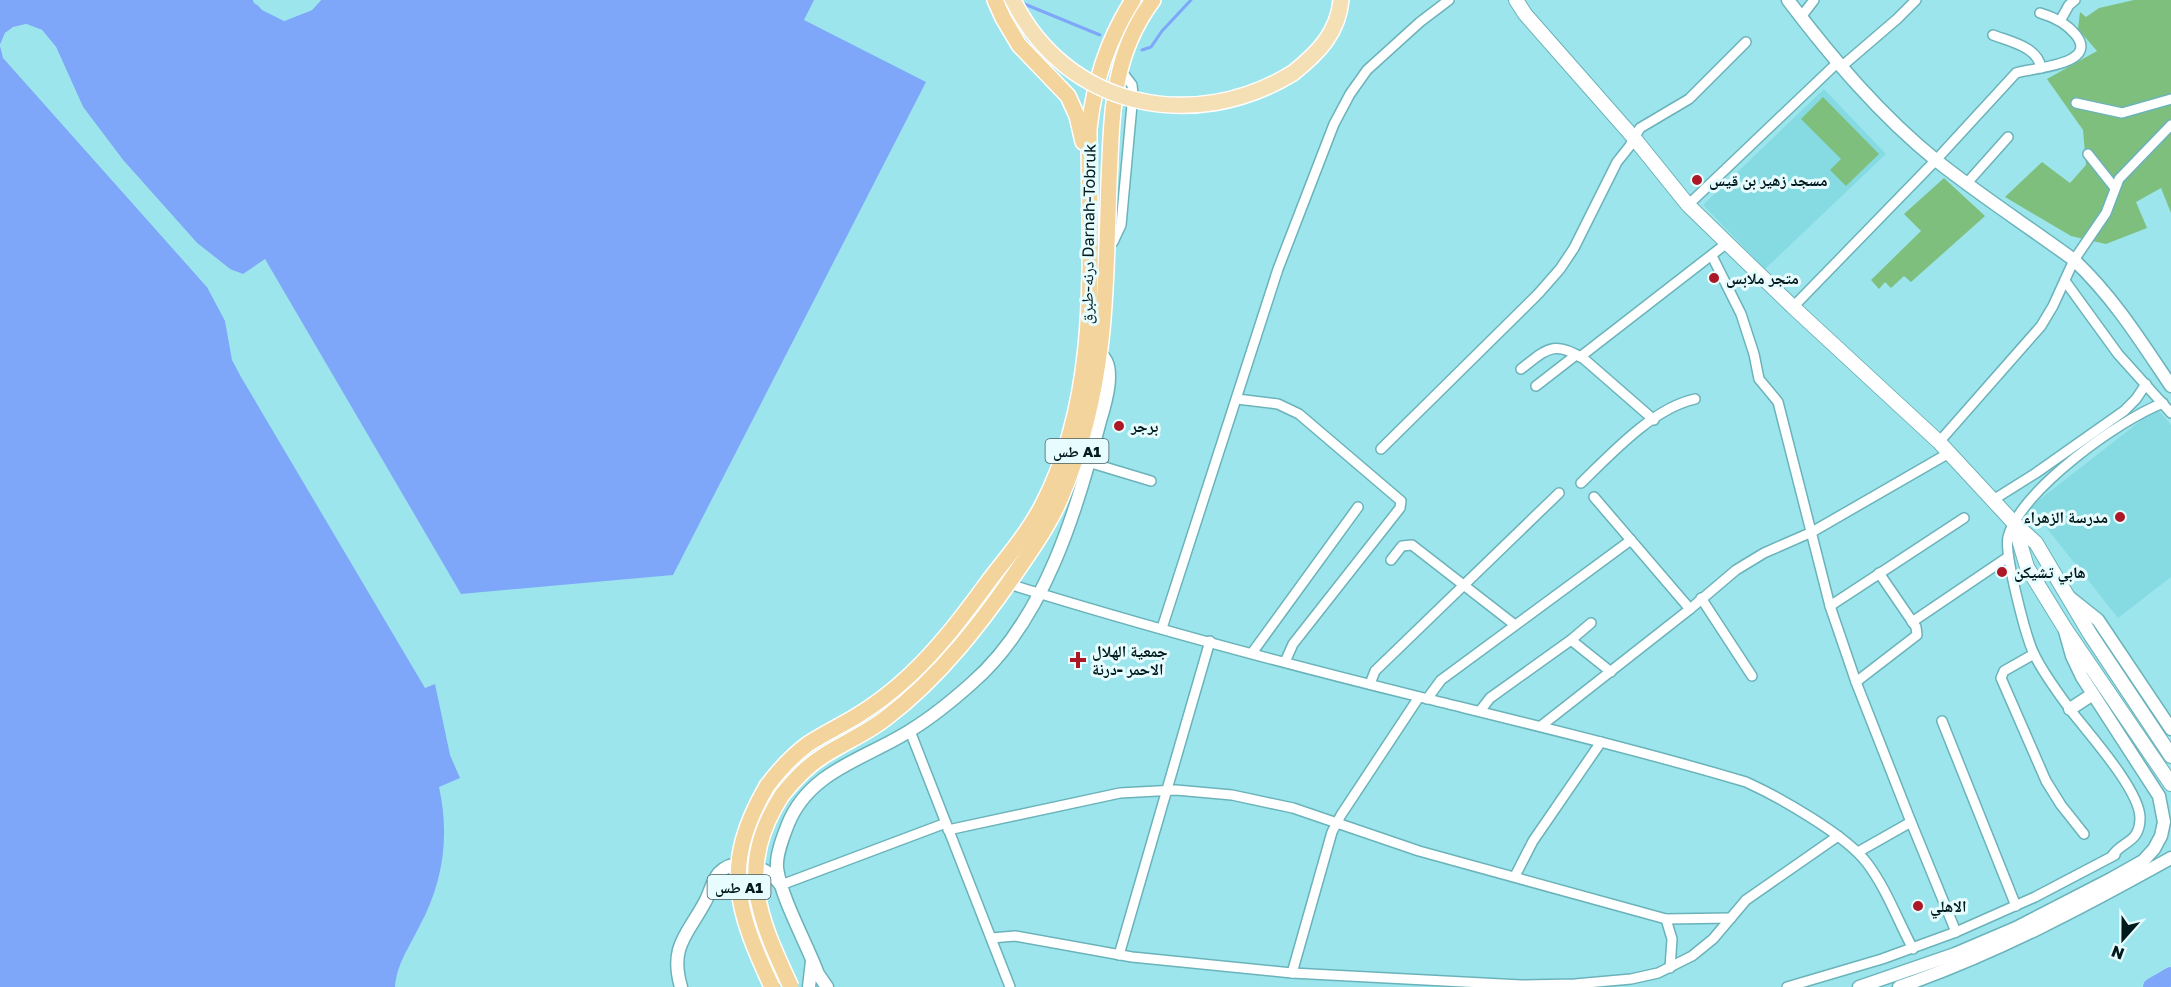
<svg xmlns="http://www.w3.org/2000/svg" width="2171" height="987" font-family="'Golos Text','Noto Naskh Arabic',sans-serif">
	<style>
		.built { fill: #86dbe3 }
		.green { fill: #7fbf7d }
		.water { fill: #7fa7f9 }
		.pier { fill: #9ce5ed }
		.lines { fill: none; stroke-linecap: round; stroke-linejoin: round }
		.stream { stroke: #7fa7f9; stroke-width: 3 }
		.river { stroke: #7fa7f9; stroke-width: 18 }
		.minor-casing { stroke: #6bb3ba; stroke-width: 12 }
		.tertiary-casing { stroke: #6bb3ba; stroke-width: 15 }
		.secondary-casing { stroke: #6bb3ba; stroke-width: 16 }
		.primary-casing { stroke: #fff; stroke-width: 18 }
		.trunk-casing { stroke: #fff; stroke-width: 18 }
		.minor { stroke: #fff; stroke-width: 9 }
		.tertiary { stroke: #fff; stroke-width: 12 }
		.secondary { stroke: #fff; stroke-width: 14 }
		.primary { stroke: #f5dfb5; stroke-width: 15 }
		.trunk { stroke: #f2d49c; stroke-width: 15 }
		.primary-bridge-casing { stroke: #fff; stroke-width: 18; stroke-linecap: butt }
		.trunk-bridge-casing { stroke: #fff; stroke-width: 18; stroke-linecap: butt }
		.primary-bridge { stroke: #f5dfb5; stroke-width: 15 }
		.trunk-bridge { stroke: #f2d49c; stroke-width: 15 }
		.poi-dot { fill: #ac1826; stroke: #e7fcfe; stroke-width: 2 }
		.labels { text-anchor: middle; dominant-baseline: central; stroke-width: 6; stroke-linejoin: round; paint-order: stroke }
		.shield { fill: #e7fcfe; stroke: #455e61; stroke-width: 1.5 }
		.shield-label { font-size: 15px; font-weight: bold; fill: #001b1e }
		.poi-label { font-size: 16px; font-weight: bold; fill: #001b1e; stroke: #e7fcfe; text-anchor: start }
		.street-label { font-size: 16px; fill: #001b1e; stroke: #e7fcfe }
	</style>
	<rect width="100%" height="100%" fill="#9ce5ed"/>
	<g class="built">
		<polygon points="1824,89 1886,154 1765,269 1703,205"/>
		<polygon points="2157,408 2171,425 2171,577 2118,618 2030,507"/>
	</g>
	<g class="green">
		<polygon points="2134,0 2171,0 2171,213 2161,188 2136,202 2147,228 2106,244 2071,236 2005,197 2042,162 2070,183 2086,165 2083,130 2047,79 2097,51 2078,29 2080,12 2086,17 2099,8"/>
		<polygon points="1823,97 1879,154 1846,186 1830,170 1841,159 1801,119"/>
		<polygon points="1944,178 1985,216 1911,282 1904,276 1891,288 1885,282 1879,289 1871,280 1921,231 1904,214"/>
	</g>
	<g class="water">
		<polygon points="0,0 253,0 254,3 284,21 312,10 321,0 814,0 804,20 926,82 673,575 461,594 265,259 243,274 230,269 197,243 123,160 83,107 56,47 42,30 26,24 5,33 0,45"/>
		<path d="M0,46L4,58L207,287L225,321L232,360L241,377L425,688L435,684L450,755L460,778L439,787C450,837 443,883 419,927C409,948 397,963 395,987H0Z"/>
	</g>
	<g class="pier">
		<polygon points="253,0 256,0 264,7 284,18 306,9 317,0 321,0 312,10 284,21 262,10"/>
		<polygon points="26,24 42,30 56,47 83,107 123,160 197,243 230,269 228,271 195,245 120,162 81,108 53,49 40,33 25,27 15,30 7,35 3,45 6,57 209,285 207,287 3,58 0,45 5,33 13,27"/>
	</g>
	<g class="lines">
		<g class="stream">
			<polyline points="1022,3 1100,35"/>
			<polyline points="1142,50 1151,47 1162,31 1191,0"/>
		</g>
		<polyline class="river" points="2152,987 2171,976"/>
		<defs>
			<g id="minor">
				<polyline points="1801,17 1814,0"/>
				<polyline points="2060,21 2069,5 2075,0"/>
				<path d="M1993,35C2011,42 2038,47 2041,68"/>
				<polyline points="1841,67 1897,19 1916,0"/>
				<polyline points="2076,103 2122,113 2171,99"/>
				<polyline points="2088,154 2115,188"/>
				<polyline points="1967,183 2008,137"/>
				<polyline points="1688,205 1837,63"/>
				<polyline points="1106,248 1113,242 1121,225 1133,94 1132,85 1119,68"/>
				<polyline points="1712,256 1741,314 1754,354 1759,379 1778,402 1830,606 1856,682 1911,822 1956,932"/>
				<polyline points="2065,281 2118,354 2171,413"/>
				<path d="M1793,307L1936,160L2016,73C2028,68 2100,66 2076,35C2067,24 2054,17 2040,13"/>
				<polyline points="1580,357 1727,243"/>
				<path d="M1521,369C1546,350 1553,339 1584,359L1654,420"/>
				<polyline points="1536,386 1576,355"/>
				<polyline points="1237,399 1278,404 1299,414 1401,501 1400,508 1293,644 1285,662"/>
				<polyline points="1939,442 2041,326 2053,306 2074,260 2106,213 2119,179 2171,125"/>
				<polyline points="1381,449 1538,294 1560,269 1574,248 1617,162 1629,147 1640,128 1689,99 1746,42"/>
				<polyline points="1088,462 1151,481"/>
				<path d="M1581,483C1611,454 1653,408 1695,399"/>
				<polyline points="1594,497 1690,609"/>
				<polyline points="1993,500 2036,473 2124,411 2136,399 2146,384"/>
				<polyline points="1391,560 1402,546 1412,545 1515,625"/>
				<path d="M1009,584C1144,626 1282,663 1420,697C1529,724 1638,750 1746,782C1779,797 1846,835 1867,863C1886,888 1898,921 1913,949"/>
				<polyline points="1701,598 1752,676"/>
				<polyline points="1830,606 1964,518"/>
				<polyline points="1912,622 2008,557"/>
				<polyline points="1162,628 1278,269 1334,124 1350,94 1367,70 1420,22 1449,0"/>
				<polyline points="1571,640 1611,672"/>
				<polyline points="1252,653 1358,507"/>
				<polyline points="2034,654 2004,671 2001,678 2046,781 2061,805 2084,834"/>
				<polyline points="1856,682 1917,635 1916,627 1879,573"/>
				<polyline points="1370,684 1375,671 1559,493"/>
				<polyline points="1427,699 1441,680 1631,540"/>
				<polyline points="1480,711 1490,698 1571,640 1591,623"/>
				<polyline points="1942,721 2016,906"/>
				<polyline points="1541,726 1690,609 1736,570 1764,553 1812,532 1949,453"/>
				<polyline points="910,731 1010,987"/>
				<polyline points="948,830 1120,793 1176,790 1232,795 1293,808 1419,851 1666,919 1731,918"/>
				<polyline points="1858,852 1911,822"/>
				<path d="M2112,856C2122,841 2140,843 2140,818C2140,791 2090,735 2072,712C2059,694 2045,676 2035,656C2026,639 2004,553 2008,537C2021,490 2119,420 2163,403"/>
				<polyline points="1515,876 1533,841 1601,742"/>
				<polyline points="781,885 946,823"/>
				<polyline points="1666,919 1672,939 1670,968"/>
				<polyline points="991,938 1015,936 1132,957 1292,973 1521,985 1575,984 1631,979 1658,973 1692,956 1713,939 1746,900 1838,836"/>
				<polyline points="1119,955 1210,641"/>
				<polyline points="1292,973 1332,832 1341,815 1419,697"/>
				<polyline points="1787,987 1882,959 1956,932 2035,897 2115,855"/>
			</g>
			<g id="tertiary">
				<path d="M1788,0C1832,58 1880,115 1937,161C1981,196 2029,227 2074,260C2114,298 2140,340 2171,386"/>
				<polyline points="2068,596 2098,620 2171,729"/>
				<polyline points="2070,709 2093,694"/>
				<path d="M681,987C669,946 688,934 705,902C710,893 712,881 719,873C736,855 767,867 780,884"/>
				<polyline points="809,987 812,961"/>
				<path d="M827,987L818,974C807,944 781,898 777,868C776,854 783,837 788,824C810,770 866,759 911,730C932,717 953,700 972,683C1045,619 1076,512 1100,421C1105,405 1118,363 1099,354"/>
				<polyline points="1859,987 1955,954 2016,928 2111,879 2143,861 2154,849 2161,836 2164,822 2159,796 2082,677 2072,656 2065,631"/>
				<path d="M1899,987C1995,954 2083,907 2171,858"/>
			</g>
			<g id="secondary">
				<polyline points="1516,0 1525,14 1634,138 1688,205 1793,307 1939,442 2014,523 2036,543 2090,634 2171,756"/>
				<polyline points="2014,523 2027,567 2064,627 2171,784"/>
			</g>
			<path id="primary" d="M1293,73C1318,53 1338,33 1341,0"/>
			<g id="trunk">
				<polyline points="995,0 1003,18 1019,45 1068,96 1077,116 1083,142"/>
				<path d="M767,786C779,770 792,756 808,744C823,734 840,726 855,717C875,705 893,691 909,676C939,648 964,615 988,582C1007,557 1029,532 1043,504C1102,390 1089,254 1089,129C1094,83 1108,39 1133,0"/>
				<path d="M782,795C794,780 807,766 823,756C843,743 867,733 886,718C940,677 983,621 1021,565C1036,543 1051,521 1061,497C1082,448 1095,393 1101,340C1107,287 1107,234 1109,182C1112,115 1111,56 1153,0"/>
			</g>
		</defs>
		<use href="#minor" class="minor-casing"/>
		<use href="#tertiary" class="tertiary-casing"/>
		<use href="#secondary" class="secondary-casing"/>
		<use href="#primary" class="primary-casing"/>
		<use href="#trunk" class="trunk-casing"/>
		<use href="#minor" class="minor"/>
		<use href="#tertiary" class="tertiary"/>
		<use href="#secondary" class="secondary"/>
		<use href="#primary" class="primary"/>
		<use href="#trunk" class="trunk"/>
		<defs>
			<path id="primary-bridge" d="M1013,0C1066,108 1194,134 1293,73"/>
			<g id="trunk-bridge">
				<path d="M767,786C721,865 736,909 772,987"/>
				<path d="M782,795C736,867 758,916 791,987"/>
			</g>
		</defs>
		<use href="#primary-bridge" class="primary-bridge-casing"/>
		<use href="#trunk-bridge" class="trunk-bridge-casing"/>
		<use href="#primary-bridge" class="primary-bridge"/>
		<use href="#trunk-bridge" class="trunk-bridge"/>
	</g>
	<g class="poi-dot">
		<circle cx="1697" cy="180" r="6"/>
		<circle cx="1714" cy="278" r="6"/>
		<circle cx="1119" cy="426" r="6"/>
		<circle cx="2120" cy="517" r="6"/>
		<circle cx="2002" cy="572" r="6"/>
		<path d="M1075 651h6v6h6v6h-6v6h-6v-6h-6v-6h6z"/>
		<circle cx="1918" cy="906" r="6"/>
	</g>
	<g class="labels">
		<g class="shield">
			<rect x="1045.5" y="439" width="63" height="24" rx="4.5"/>
			<rect x="707.5" y="875" width="63" height="24" rx="4.5"/>
		</g>
		<g class="shield-label">
			<text x="1077" y="451">طس A1</text>
			<text x="739" y="887">طس A1</text>
		</g>
		<g class="poi-label">
			<text x="1709" y="180">مسجد زهير بن قيس</text>
			<text x="1726" y="278">متجر ملابس</text>
			<text x="1131" y="426">برجر</text>
			<text x="2108" y="517" text-anchor="end">مدرسة الزهراء</text>
			<text x="2014" y="572">هابي تشيكن</text>
			<text x="1092" y="651">جمعية الهلال<tspan x="1092" dy="18">الاحمر -درنة</tspan></text>
			<text x="1930" y="906">الاهلي</text>
		</g>
		<g class="street-label">
			<text transform="translate(1088 234) rotate(-89)">درنه-طبرق Darnah-Tobruk</text>
		</g>
	</g>
	<g transform="translate(2123 939) rotate(201)" stroke="#e7fcfe" stroke-width="4.5" paint-order="stroke">
	<path d="M0-4.5L10 22L0 15L-10 22Z" fill="#001b1e"/>
	<text y="-9" font-size="16" font-weight="bold" text-anchor="middle" fill="#001b1e">N</text>
	</g>
</svg>
